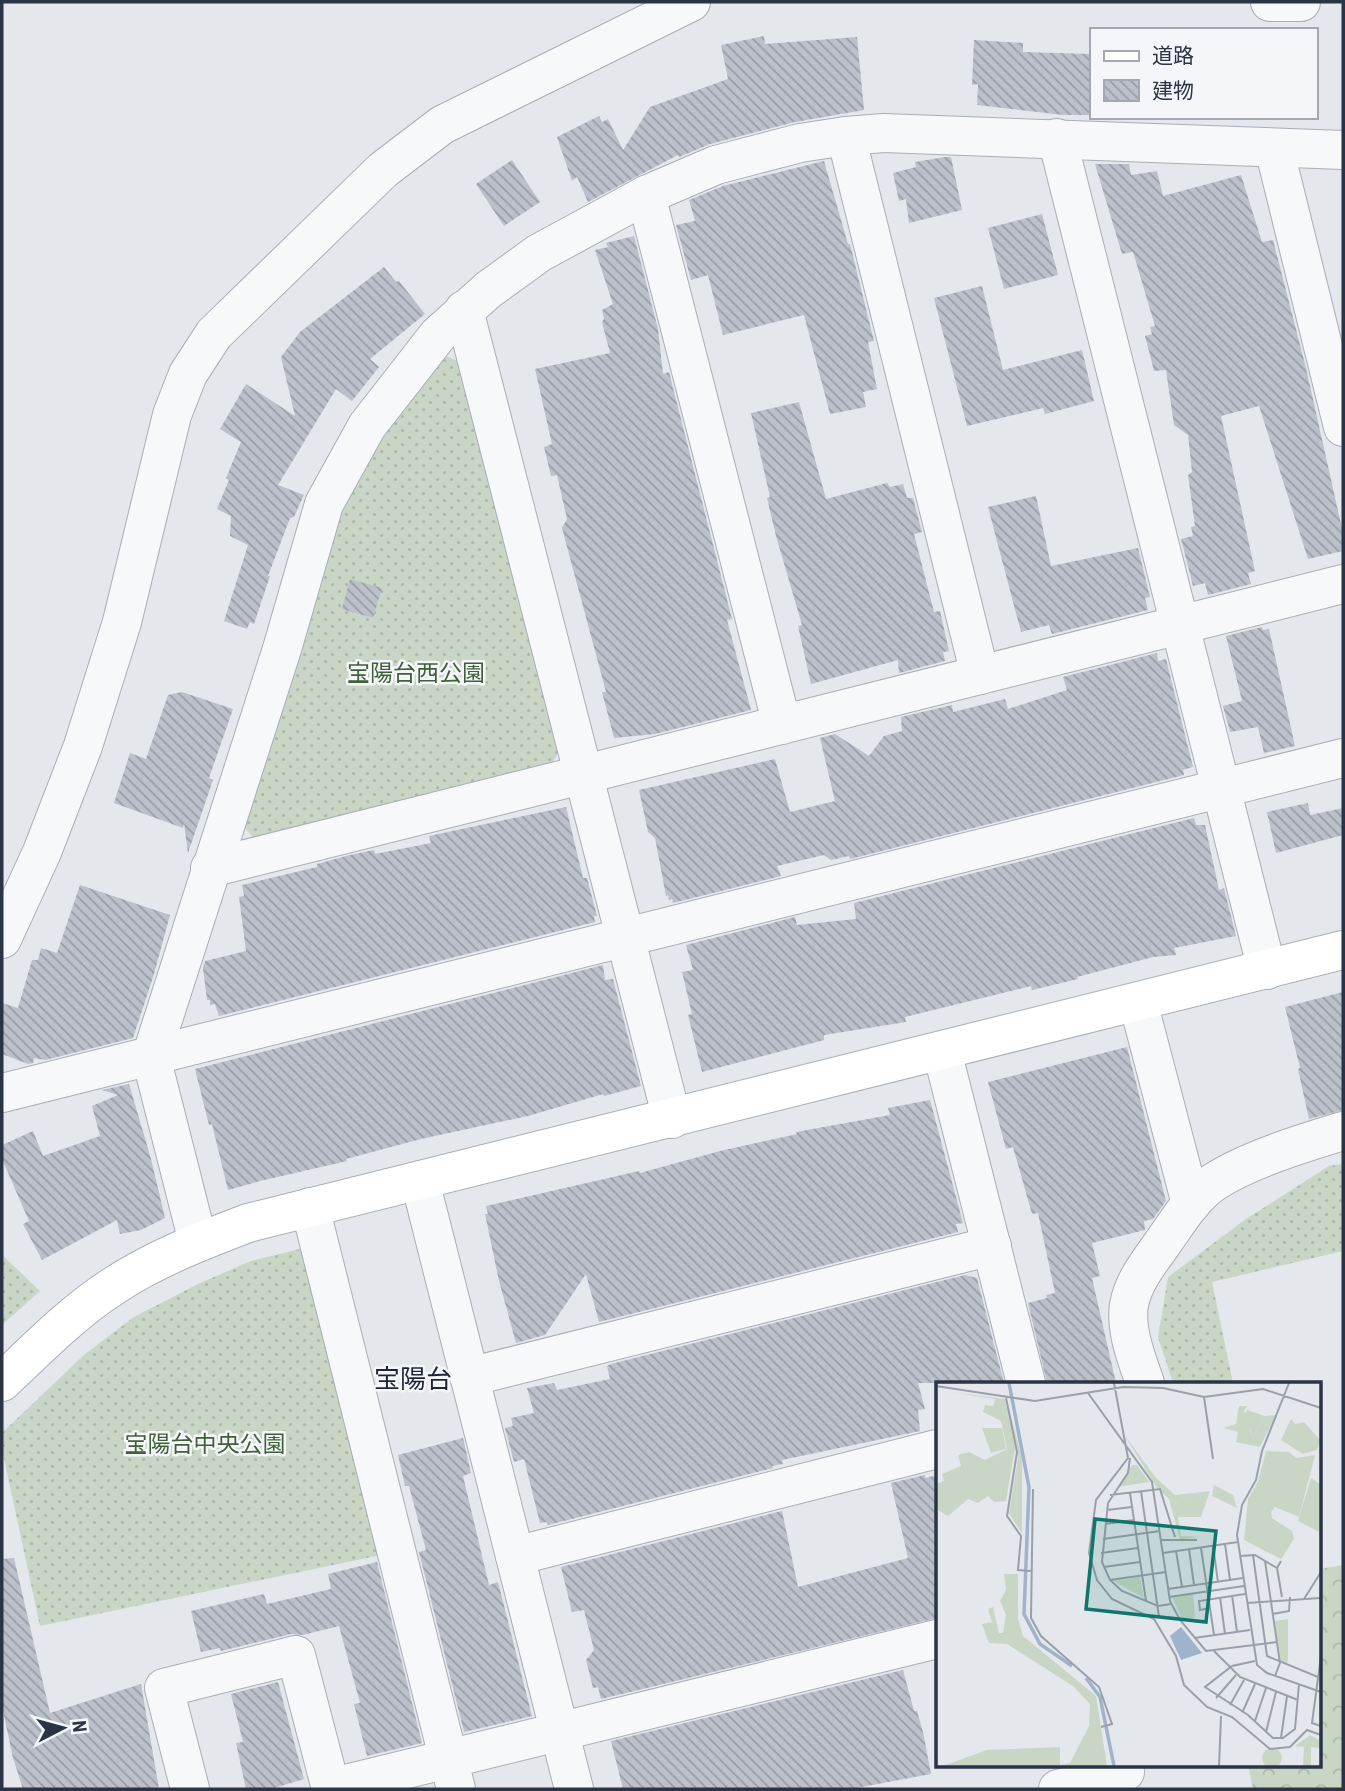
<svg xmlns="http://www.w3.org/2000/svg" width="1345" height="1791" font-family="'Roboto Condensed','Noto Sans JP',sans-serif">
	<style>
		.grass { fill: url(#grass-dots) }
		.forest { fill: url(#forest-crowns) }
		.building { fill: url(#building-back-hatch) }
		.lines { fill: none; stroke-linecap: round; stroke-linejoin: round }
		.street-casing { stroke: #a9aeb7; stroke-width: 40 }
		.secondary-casing { stroke: #a9aeb7; stroke-width: 40 }
		.street { stroke: #f7f8fa; stroke-width: 38 }
		.secondary { stroke: #fff; stroke-width: 38 }
		.labels { text-anchor: middle; dominant-baseline: central; stroke-width: 5; stroke-linejoin: round; paint-order: stroke }
		.park-label { font-size: 23px; fill: #3f6138; stroke: #f4f6f9 }
		.quarter-label { font-size: 26px; fill: #1d2536; stroke: #f4f6f9 }
		.inset-river { fill: none; stroke: #9fb4cc; stroke-width: 3.5 }
		.inset-road { fill: none; stroke: #9a9fa9; stroke-width: 2 }
		.view { fill: #0f766e; fill-opacity: 0.15; stroke: #0f766e; stroke-width: 3.5 }
		.inset-edge { fill: none; stroke: #2b3445; stroke-width: 3.5 }
	</style>
	<defs>
		<pattern id="grass-dots" width="8" height="8" patternUnits="userSpaceOnUse" patternTransform="scale(1.75)"><rect width="8" height="8" fill="#c9d6c5"/><path d="M2 2h.1M6 6h.1" fill="none" stroke="#adb8ab" stroke-width="1.8" stroke-linecap="round"/></pattern>
		<pattern id="forest-crowns" width="20" height="18" patternUnits="userSpaceOnUse" patternTransform="scale(1.75)"><rect width="20" height="18" fill="#c9d6c5"/><path d="M2 6a3 3 0 1 1 6 0M12 15a3 3 0 1 1 6 0" fill="none" stroke="#adb8ab"/></pattern>
		<pattern id="building-back-hatch" width="6" height="6" patternUnits="userSpaceOnUse" patternTransform="scale(1.75)"><rect width="6" height="6" fill="#bbc0ca"/><path d="M-1 5l2 2M0 0l6 6M5-1l2 2" fill="none" stroke="#989da6"/></pattern>
	</defs>
	<rect width="100%" height="100%" fill="#e4e7ec"/>
	<g class="grass">
		<polygon points="443,355 461,362 560,749 550,767 255,839 241,824 341,510 373,454 410,396"/>
		<polygon points="1343,1164 1343,1251 1212,1282 1233,1383 1173,1383 1158,1337 1168,1277 1246,1219 1329,1166"/>
		<polygon points="304,1248 381,1555 40,1626 2,1449 2,1433 85,1354 134,1317 198,1284 251,1261"/>
		<polygon points="2,1255 40,1291 2,1325"/>
	</g>
	<polygon class="forest" points="1343,1565 1343,1789 1253,1789 1248,1765 1319,1765 1319,1569"/>
	<g class="building">
		<polygon points="764,36 765,44 857,37 864,110 795,122 710,144 679,157 678,155 588,202 577,177 572,181 557,137 599,116 602,122 608,119 623,150 650,107 728,79 721,45"/>
		<polygon points="974,40 1023,43 1023,52 1091,54 1091,115 1063,115 977,105 978,84 972,85"/>
		<polygon points="945,157 951,157 962,210 909,223 906,199 899,201 893,173 916,167 915,162"/>
		<polygon points="512,160 540,202 504,226 476,184"/>
		<polygon points="824,161 848,244 850,244 874,341 868,342 877,389 863,392 866,407 830,414 804,315 723,335 708,275 691,280 676,225 695,221 689,200 723,186"/>
		<polygon points="1095,164 1129,164 1131,175 1157,171 1163,196 1241,175 1262,242 1273,240 1306,368 1343,533 1343,551 1308,559 1259,406 1221,416 1255,571 1248,573 1251,584 1208,595 1205,583 1193,586 1181,539 1193,536 1191,527 1195,526 1188,475 1192,472 1188,435 1174,425 1166,370 1154,371 1145,336 1152,334 1150,327 1155,326 1133,252 1122,254"/>
		<polygon points="1042,214 1058,275 1004,289 988,228"/>
		<polygon points="634,236 658,329 663,374 669,372 732,619 727,620 751,710 655,734 614,738 602,692 606,692 562,528 567,519 557,475 551,476 544,447 552,444 535,369 610,353 602,322 604,319 602,310 613,304 595,250 608,247 606,243"/>
		<polygon points="384,267 396,282 399,281 425,314 370,359 379,367 352,401 336,389 278,485 304,495 294,517 290,518 268,576 270,576 254,624 250,622 247,629 224,621 248,545 230,536 231,516 217,509 229,480 226,478 241,442 220,429 246,384 295,416 281,357 300,332"/>
		<polygon points="982,286 1003,370 1082,350 1094,401 1045,414 1043,408 967,426 934,298"/>
		<polygon points="799,402 826,499 887,483 890,487 903,484 907,498 913,498 922,532 914,534 934,612 940,611 949,651 943,652 945,661 899,673 898,660 811,684 798,626 802,625 776,536 767,498 770,497 751,413"/>
		<polygon points="1036,496 1051,566 1138,548 1150,597 1145,598 1148,610 1052,634 1049,625 1021,632 988,507"/>
		<polygon points="350,579 382,588 373,618 342,609"/>
		<polygon points="1262,627 1263,630 1269,629 1295,746 1264,753 1258,727 1230,732 1223,706 1242,701 1226,636"/>
		<polygon points="1157,653 1158,661 1166,659 1193,767 1183,770 1184,775 850,859 849,856 831,860 824,855 777,866 781,876 673,903 672,899 669,900 668,895 666,896 655,838 648,832 639,790 775,759 790,812 835,801 820,738 835,734 869,756 884,736 902,731 901,717 952,705 953,712 1005,699 1008,709 1067,690 1063,677"/>
		<polygon points="182,692 233,709 209,778 213,780 188,853 184,823 183,828 114,803 130,753 146,759 168,695"/>
		<polygon points="1308,803 1310,815 1343,808 1343,835 1276,853 1267,812"/>
		<polygon points="566,807 583,878 587,878 597,916 594,916 595,922 219,1016 215,1004 210,1005 210,1000 207,1000 203,968 205,961 246,951 239,897 244,896 242,885 317,867 317,864 350,855 374,850 375,854 431,843 429,836"/>
		<polygon points="1194,818 1196,825 1205,825 1219,890 1224,888 1236,936 1174,948 1176,955 1153,957 1077,977 1078,979 1032,990 1031,986 905,1017 906,1022 824,1035 824,1040 702,1072 688,1015 692,1014 682,972 693,970 686,945 795,917 797,925 856,919 854,903"/>
		<polygon points="80,885 170,915 154,974 133,1038 45,1060 34,1058 33,1063 28,1064 2,1054 2,1003 18,1008 32,960 38,960 41,948 57,953"/>
		<polygon points="603,965 605,980 613,979 641,1086 604,1096 603,1094 528,1116 421,1139 346,1159 347,1161 260,1181 228,1190 212,1124 209,1125 195,1069"/>
		<polygon points="1343,992 1343,1110 1309,1119 1298,1069 1300,1068 1285,1007"/>
		<polygon points="1127,1047 1166,1201 1153,1219 1144,1221 1145,1230 1092,1243 1100,1276 1092,1278 1116,1383 1047,1383 1028,1303 1047,1298 1046,1295 1055,1293 1038,1213 1032,1214 1013,1147 1006,1149 988,1082"/>
		<polygon points="129,1084 151,1159 165,1218 141,1230 120,1234 117,1220 42,1260 23,1224 29,1221 2,1159 2,1145 33,1131 43,1156 100,1136 92,1106 118,1095 102,1090"/>
		<polygon points="930,1100 963,1223 956,1224 958,1232 599,1322 586,1274 545,1335 516,1343 499,1281 485,1214 488,1214 486,1206 639,1171 640,1173 720,1151 797,1134 796,1132 890,1115 888,1108"/>
		<polygon points="965,1275 977,1278 1004,1383 918,1383 925,1409 918,1410 920,1431 782,1460 783,1464 772,1466 773,1468 548,1525 547,1522 540,1523 524,1459 514,1462 505,1428 513,1426 511,1418 534,1413 527,1388 554,1383 557,1390 610,1379 607,1366 611,1364"/>
		<polygon points="463,1438 471,1473 463,1476 489,1585 498,1582 532,1716 464,1732 419,1552 426,1550 409,1486 405,1486 398,1455"/>
		<polygon points="925,1475 925,1478 937,1475 937,1618 601,1699 598,1687 593,1688 586,1660 594,1650 584,1610 572,1612 561,1567 782,1511 798,1587 908,1558 891,1483"/>
		<polygon points="14,1558 50,1713 141,1684 159,1789 23,1789 13,1758 2,1706 2,1559"/>
		<polygon points="377,1562 422,1743 367,1756 354,1704 360,1703 339,1626 303,1635 291,1634 221,1651 220,1648 201,1652 191,1611 264,1594 267,1604 331,1589 328,1574"/>
		<polygon points="903,1670 914,1711 917,1711 923,1732 931,1774 851,1789 623,1789 611,1741"/>
		<polygon points="278,1682 304,1779 271,1789 246,1789 236,1743 243,1742 231,1694"/>
	</g>
	<g class="lines">
		<defs>
			<g id="street">
				<polyline points="1270,2 1301,2"/>
				<polyline points="846,136 980,675"/>
				<polyline points="1057,138 1267,970"/>
				<polyline points="1274,148 1343,427"/>
				<polyline points="646,195 782,725"/>
				<polyline points="464,310 672,1119"/>
				<polyline points="210,868 1343,584"/>
				<polyline points="2,939 42,852 83,746 122,622 172,415 188,374 214,334 383,170 442,125 691,2"/>
				<polyline points="1138,1002 1191,1204"/>
				<polyline points="942,1051 1026,1383"/>
				<polyline points="2,1093 1343,758"/>
				<polyline points="420,1181 574,1789"/>
				<polyline points="310,1207 456,1789"/>
				<polyline points="198,1242 151,1057 282,649 324,504 367,426 438,335 488,290 539,253 646,195 716,165 800,143 846,136 884,133 1343,150"/>
				<polyline points="469,1377 992,1246"/>
				<path d="M1145,1383C1137,1360 1125,1330 1129,1305C1133,1282 1149,1262 1162,1244C1177,1223 1192,1197 1214,1182C1248,1160 1303,1143 1343,1131"/>
				<polyline points="515,1556 937,1449"/>
				<polyline points="190,1789 164,1688 296,1655 331,1789"/>
				<polyline points="341,1789 350,1783 937,1639"/>
				<polyline points="1058,1789 1125,1772"/>
			</g>
			<path id="secondary" d="M2,1382C37,1349 72,1313 112,1287C154,1259 201,1241 248,1223L1343,950"/>
		</defs>
		<use href="#street" class="street-casing"/>
		<use href="#secondary" class="secondary-casing"/>
		<use href="#street" class="street"/>
		<use href="#secondary" class="secondary"/>
	</g>
	<g class="labels">
		<g class="park-label">
			<text x="416" y="673">宝陽台西公園</text>
			<text x="205" y="1444">宝陽台中央公園</text>
		</g>
		<g class="quarter-label">
			<text x="413" y="1379">宝陽台</text>
		</g>
	</g>
	<g transform="translate(936 1382)">
		<rect width="385" height="385" fill="#e4e7ec"/>
		<path d="M71,18L86,77V151L73,131L82,76ZM303,24H311L308,29L317,56L329,34L340,33L324,65L300,60L302,50L288,46L300,42ZM46,46H66L70,67L55,71ZM196,83H201L213,100L181,105ZM274,109L265,135H242L245,154L263,155L244,158L233,117L240,120L251,113ZM204,195L208,216L177,199ZM257,212L259,236L246,237L236,215ZM352,237V277L351,282L345,280L339,239ZM374,353L385,359V366L375,365V384H367L368,365L359,364ZM326 376a10 10 0 1 1 20 0a10 10 0 1 1-20 0Z" fill="#c9d6c5"/>
		<path d="M14,10L69,17L79,65L70,119L58,120L52,114L42,121L32,117L12,134L0,127V102L8,99L6,92L25,84L22,73L33,70L49,78L71,67L65,39L47,30L49,23L57,24L59,17ZM311,28L329,34L317,56L314,46L305,40ZM355,37L359,42L368,40L384,58L381,68L367,72L345,58ZM187,51L220,96L239,113L274,109L251,113L240,120L233,117L221,106ZM330,69L353,70L360,76L379,73L363,135L339,125L335,130L336,136L356,149L358,157L345,177L308,158L312,117L322,100ZM375,96L385,103V151L362,139ZM278,103L297,113L301,126L276,114ZM68,192H82V237L87,254L160,314L171,384H7L51,368L124,365V383L134,381L153,344L154,322L137,304L71,262L53,261L46,242L56,240L52,227L57,225L63,251H67L70,233L64,219L70,208Z" fill="#c9d6c5"/>
		<path d="M245,245L266,271L245,278L234,254Z" fill="#9fb4cc"/>
		<path class="inset-river" d="M73,1L93,105L88,232L104,262L136,284M150,296L164,315L178,384"/>
		<path class="inset-road" d="M178,1L192,76L160,118L153,171L161,198L176,217L218,237L240,274L248,303L271,325L296,335L334,367L354,365L371,348L385,353M353,1L326,69L320,98L306,123L301,153L321,283L331,291L385,310M0,4L99,19L187,5L227,6L268,15L327,7L385,26M152,11L216,100L234,219L244,238L270,269L341,260M268,15L277,77M70,16L81,70L71,134L85,154L82,188L96,189M194,76L192,91L172,121L166,180L174,198L186,209L222,224L235,222M97,107L95,236L105,254L163,305L176,342L165,345M205,109L223,235M194,111L210,219M174,113L224,107L239,155M171,128L196,125M169,142L198,138M167,157L224,149M225,158H261M289,162L294,198M277,164L282,200M265,166L278,253M253,167L258,203M240,169L246,205M165,171L202,166M227,171L302,160M317,173L331,274L382,295M304,174L319,173L341,186M329,179L344,281L339,294M345,179L341,186L346,215M168,185L204,180M174,198L230,190M232,207L307,196M296,213L301,250M233,215L308,204M284,215L289,252M368,217L385,190M311,221L384,216M274,226L264,228L263,219L309,212M337,232L353,229L354,215M258,256L314,248M278,269L304,295L362,318M385,274L376,341L385,344M319,279L296,284L269,305L312,333L337,356H347L359,347L363,302M280,316L300,293M294,323L308,298M307,329L319,302M319,339L330,306M330,350L340,310M345,356L351,314M283,384L285,334"/>
		<path class="view" d="M159,137L280,149L270,240L150,227Z"/>
		<rect width="385" height="385" class="inset-edge"/>
	</g>
	<rect width="1345" height="1791" fill="none" stroke="#2b3445" stroke-width="7"/>
	<rect x="1090" y="28" width="228" height="91" fill="#f4f6f9" stroke="#a4a8b1" stroke-width="2"/>
	<rect x="1104" y="51" width="35" height="10" fill="#ffffff" stroke="#a4a8b1" stroke-width="2"/>
	<text x="1152" y="63" font-size="21" fill="#2b3445">道路</text>
	<rect x="1104" y="80" width="35" height="21" fill="url(#building-back-hatch)" stroke="#a4a8b1" stroke-width="2"/>
	<text x="1152" y="98" font-size="21" fill="#2b3445">建物</text>
	<g transform="translate(63 1728) rotate(84)" stroke="#f4f6f9" stroke-width="5" paint-order="stroke">
	<path d="M0-5L12 26L0 18L-12 26Z" fill="#2b3445"/>
	<text y="-10" font-size="19" font-weight="bold" text-anchor="middle" fill="#2b3445">N</text>
	</g>
</svg>
